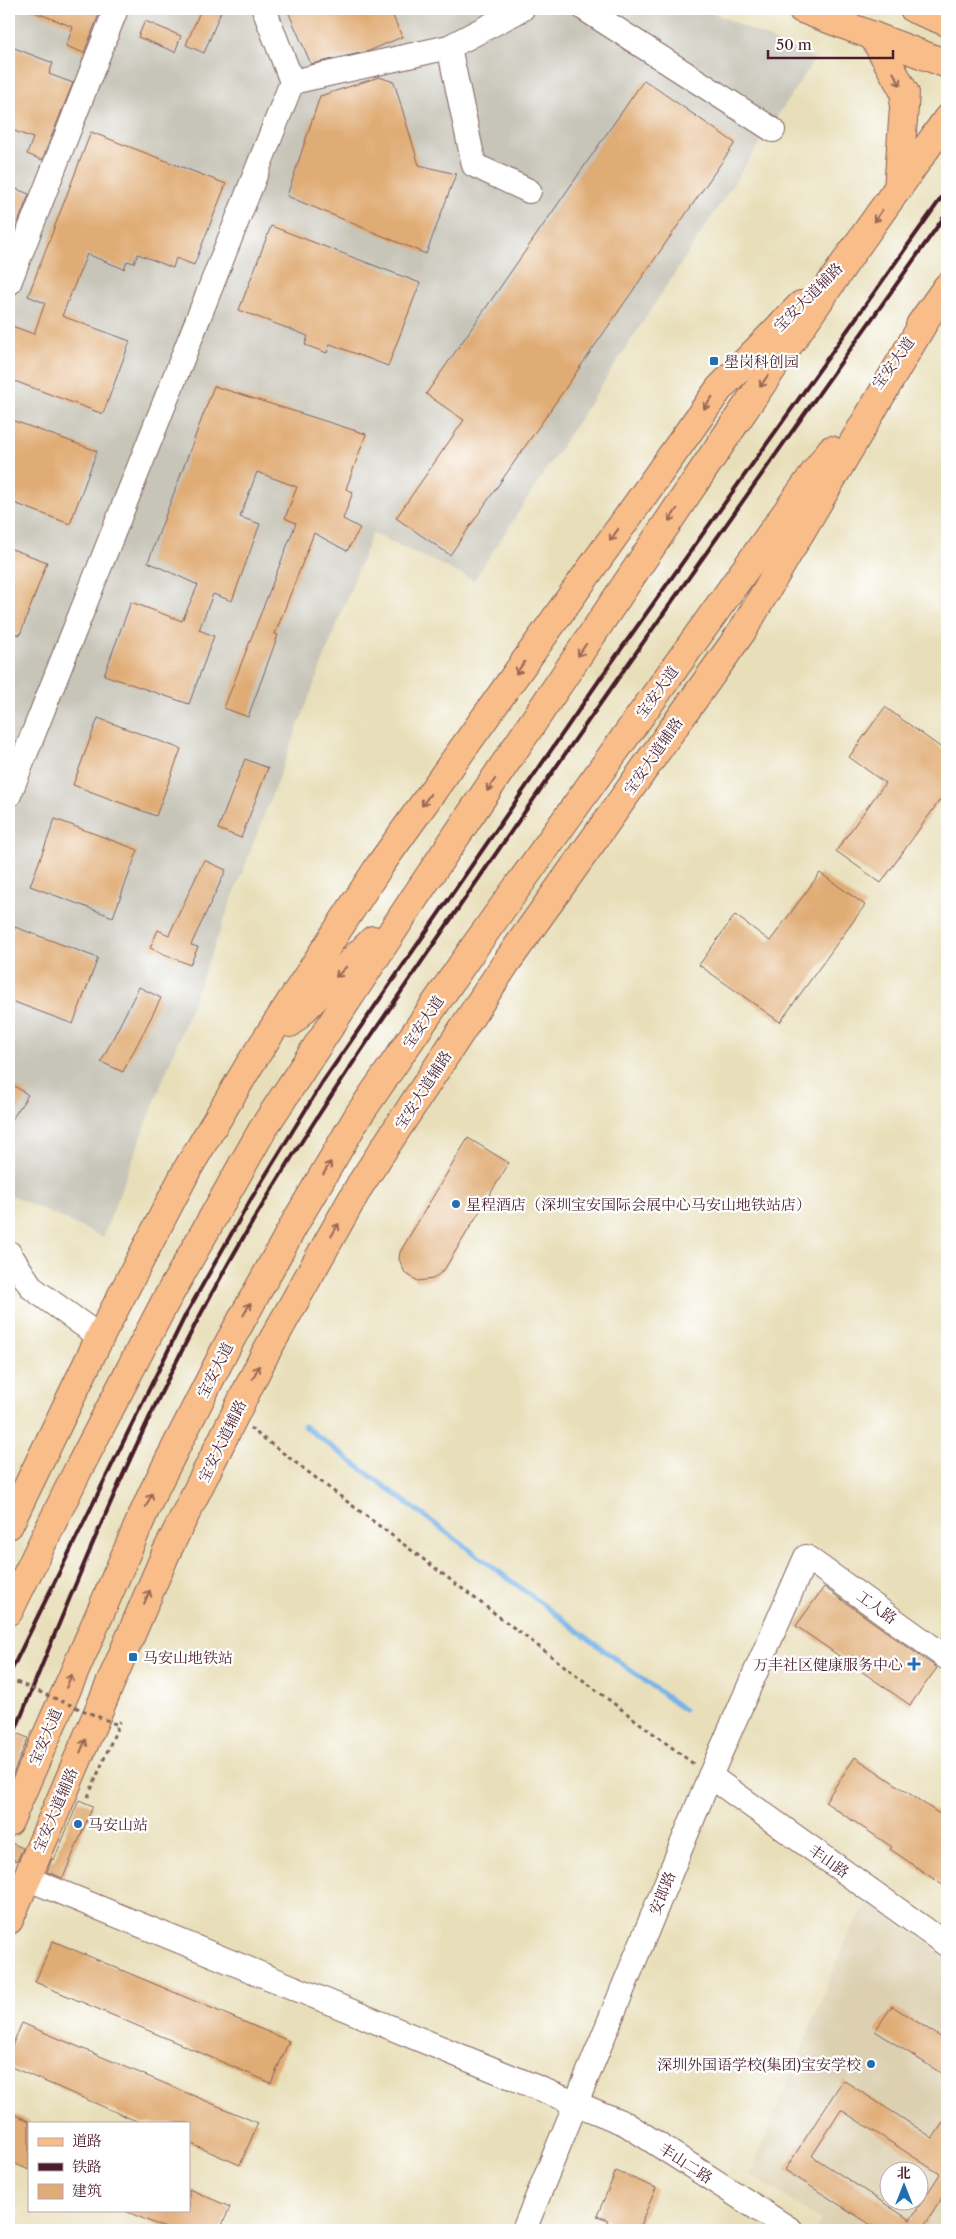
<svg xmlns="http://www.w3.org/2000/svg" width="956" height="2239" font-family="'Libre Caslon Text','Noto Serif SC',serif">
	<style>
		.built { fill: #dcd0b1; fill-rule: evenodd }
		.industrial { fill: #c7c5b8 }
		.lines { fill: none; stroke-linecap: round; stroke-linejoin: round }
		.stream { stroke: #75b2e7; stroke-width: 5 }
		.building { fill: #e0ac75; fill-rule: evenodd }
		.minor-casing { stroke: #81625d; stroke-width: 26 }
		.major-casing { stroke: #81625d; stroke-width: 30 }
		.path { stroke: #81625d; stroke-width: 3; stroke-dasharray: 4 4; stroke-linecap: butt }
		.minor { stroke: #fff; stroke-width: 24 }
		.major { stroke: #f8bd89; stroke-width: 28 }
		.rail { stroke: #4a1f2b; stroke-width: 4 }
		.path-bridge { stroke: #81625d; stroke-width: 3; stroke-dasharray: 4 4; stroke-linecap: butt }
		.oneway { stroke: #986655 }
		.poi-dot { fill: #1f6fb2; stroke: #fff; stroke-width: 2 }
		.labels { text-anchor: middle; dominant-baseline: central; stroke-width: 4.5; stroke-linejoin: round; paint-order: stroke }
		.street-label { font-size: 15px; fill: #4a1f2b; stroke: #fff }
		.poi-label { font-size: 15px; fill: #4a1f2b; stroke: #fff; text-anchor: start }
	</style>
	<rect width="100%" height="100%" fill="#fff"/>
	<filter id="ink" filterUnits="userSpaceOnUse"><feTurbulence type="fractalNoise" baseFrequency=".02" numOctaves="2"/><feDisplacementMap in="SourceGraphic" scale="10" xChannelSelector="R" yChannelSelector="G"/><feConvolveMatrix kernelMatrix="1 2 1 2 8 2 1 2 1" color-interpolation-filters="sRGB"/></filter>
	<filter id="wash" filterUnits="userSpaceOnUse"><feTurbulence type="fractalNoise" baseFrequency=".0096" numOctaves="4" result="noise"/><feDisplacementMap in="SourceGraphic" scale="20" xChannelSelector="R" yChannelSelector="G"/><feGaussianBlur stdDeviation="1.12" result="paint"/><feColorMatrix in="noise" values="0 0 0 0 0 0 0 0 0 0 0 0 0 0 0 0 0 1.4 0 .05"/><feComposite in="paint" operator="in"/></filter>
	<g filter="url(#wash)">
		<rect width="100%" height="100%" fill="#e8dfba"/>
		<path class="built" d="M870,1902L947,1957V2230H817L821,2220L750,2175L850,1930ZM888,2172H918V2202H888Z"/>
		<polygon class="industrial" points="9,9 705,9 815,59 474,580 372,533 103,1237 9,1194"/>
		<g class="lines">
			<polyline class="stream" points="304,1426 684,1710"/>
		</g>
		<g id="blocks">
			<g class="building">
				<polygon points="27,9 101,9 84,53 66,46 73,27"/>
				<polygon points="201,9 222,9 204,53 186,45"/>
				<polygon points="287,9 390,9 402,37 369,51 311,64"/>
				<polygon points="145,21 181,36 175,52 138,37"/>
				<polygon points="9,46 53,63 49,74 73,83 42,160 27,154 33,138 9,129"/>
				<polygon points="379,77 394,82 419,165 456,174 426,254 287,196 320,96"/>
				<polygon points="644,80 735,143 450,555 396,518 464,420 426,394"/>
				<polygon points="91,132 226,184 194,265 176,258 173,268 138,254 134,263 127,261 124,269 87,254 62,316 130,341 103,414 9,379 9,325 34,334 45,303 28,296"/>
				<polygon points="9,186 29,194 9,246"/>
				<polygon points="271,226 420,283 388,366 330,344 327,353 305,345 308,336 239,310"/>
				<polygon points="214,386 366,434 346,489 353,492 343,519 360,528 347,551 314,533 275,634 278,635 248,717 224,708 296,523 285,518 297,487 257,472 240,517 260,524 232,601 213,594 199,630 214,636 189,704 104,675 131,602 182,621 198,585 148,562"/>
				<polygon points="9,419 97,451 70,524 9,501"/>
				<polygon points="9,548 47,562 20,635 9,631"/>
				<polygon points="885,707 947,752 947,790 881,883 836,851 885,783 849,757"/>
				<polygon points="98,718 181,749 156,816 73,785"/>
				<polygon points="245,759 268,768 241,838 218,829"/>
				<polygon points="55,819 138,850 113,917 30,886"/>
				<polygon points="204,860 226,870 191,945 198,947 190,965 150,948 158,930 169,935"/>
				<polygon points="820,873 865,905 780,1022 699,965 735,915 770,941"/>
				<polygon points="15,927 98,958 73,1024 9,1000 9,945"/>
				<polygon points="139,987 161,998 123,1072 101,1062"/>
				<polygon points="9,1082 28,1095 9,1124"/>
				<polygon points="468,1138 509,1163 444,1270 433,1279 418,1281 405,1273 399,1259 400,1252"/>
				<polygon points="824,1587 937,1668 910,1705 796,1626"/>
				<polygon points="9,1730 28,1738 9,1783"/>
				<polygon points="855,1757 947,1819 947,1888 890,1849 892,1847 825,1802"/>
				<polygon points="79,1800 93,1806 63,1878 47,1872 52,1859 54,1860"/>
				<polygon points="9,1842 23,1848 17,1861 9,1858"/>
				<polygon points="53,1941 289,2041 271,2083 35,1982"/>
				<polygon points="892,2006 947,2041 947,2077 875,2031"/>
				<polygon points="22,2023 258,2123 240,2165 189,2143 189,2123 141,2123 9,2066 9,2053"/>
				<path d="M843,2080L933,2138L947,2116V2190L923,2228L927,2230H879L785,2170ZM841,2110L940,2174L910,2220L812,2156Z"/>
				<polygon points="9,2112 29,2121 29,2170 9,2161"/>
				<polygon points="616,2171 656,2188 638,2230 603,2230 608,2220 597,2216"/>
				<polygon points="189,2189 230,2207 220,2230 170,2230 123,2210 189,2210"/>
			</g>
		</g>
	</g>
	<g filter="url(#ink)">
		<use href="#blocks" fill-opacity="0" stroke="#81625d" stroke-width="1"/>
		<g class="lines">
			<defs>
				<g id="minor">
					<polyline points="585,9 773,130"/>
					<polyline points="449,47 474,165 529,191"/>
					<polyline points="292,82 449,47 522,9"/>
					<polyline points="9,283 116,9"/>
					<polyline points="9,795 292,82 264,9"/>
					<polyline points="9,1253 32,1288 100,1337"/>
					<polyline points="710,1776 947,1945"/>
					<polyline points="26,1878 626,2124 791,2230"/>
					<polyline points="524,2230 710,1776 806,1557 947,1658"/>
				</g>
				<g id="major">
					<polyline points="802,9 947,64"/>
					<polyline points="914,9 947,22"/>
					<polyline points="873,36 905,93 898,189"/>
					<polyline points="920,325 947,287"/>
					<polyline points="290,1023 373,940"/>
					<polyline points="9,1525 100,1337 188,1168 250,1064 380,865 719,389 801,305"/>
					<polyline points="9,1611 78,1470 165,1302 264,1127 413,900 722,442 851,254 947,119"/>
					<polyline points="9,1822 152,1494 226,1348 299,1216 358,1116 475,946 831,450"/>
					<polyline points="9,1920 166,1553 265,1354 360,1185 506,963 743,630 930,312"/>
				</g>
			</defs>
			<use href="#minor" class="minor-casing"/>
			<use href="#major" class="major-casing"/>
			<g class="path">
				<polyline points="250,1428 695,1765"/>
				<polyline points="88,1797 120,1721"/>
			</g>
			<use href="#minor" class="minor"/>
			<use href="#major" class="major"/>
			<g class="rail">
				<polyline points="9,1675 185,1316 251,1199 322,1083 609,666 947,190"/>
				<path d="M9,1746C67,1603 125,1460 196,1323C280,1162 386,1014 488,865C639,646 793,430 947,213"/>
			</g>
			<polyline class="path-bridge" points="9,1679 118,1725"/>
		</g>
		<defs><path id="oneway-shaft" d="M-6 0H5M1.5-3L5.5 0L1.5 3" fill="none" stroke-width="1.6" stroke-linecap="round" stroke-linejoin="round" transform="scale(1.25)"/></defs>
		<g class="oneway">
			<use href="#oneway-shaft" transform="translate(897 79) rotate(61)"/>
			<use href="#oneway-shaft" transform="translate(878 216) rotate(126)"/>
			<use href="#oneway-shaft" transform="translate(764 381) rotate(124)"/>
			<use href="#oneway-shaft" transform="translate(708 403) rotate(125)"/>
			<use href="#oneway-shaft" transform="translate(673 515) rotate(124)"/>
			<use href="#oneway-shaft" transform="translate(614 535) rotate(125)"/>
			<use href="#oneway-shaft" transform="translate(582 650) rotate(124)"/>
			<use href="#oneway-shaft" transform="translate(520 668) rotate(125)"/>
			<use href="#oneway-shaft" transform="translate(491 785) rotate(124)"/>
			<use href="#oneway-shaft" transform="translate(426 800) rotate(125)"/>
			<use href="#oneway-shaft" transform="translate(341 972) rotate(135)"/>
			<use href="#oneway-shaft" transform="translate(327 1168) rotate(-59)"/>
			<use href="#oneway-shaft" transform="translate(335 1230) rotate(-60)"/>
			<use href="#oneway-shaft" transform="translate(247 1309) rotate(-61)"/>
			<use href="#oneway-shaft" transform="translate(256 1372) rotate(-64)"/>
			<use href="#oneway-shaft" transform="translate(149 1500) rotate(-66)"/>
			<use href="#oneway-shaft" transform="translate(147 1597) rotate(-67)"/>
			<use href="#oneway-shaft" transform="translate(69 1681) rotate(-67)"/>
			<use href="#oneway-shaft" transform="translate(83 1746) rotate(-67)"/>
		</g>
	</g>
	<g class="poi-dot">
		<rect x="709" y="356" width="10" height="10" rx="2.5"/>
		<circle cx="456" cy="1204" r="5"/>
		<rect x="128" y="1652" width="10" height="10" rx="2.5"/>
		<path d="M911.5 1656.5h5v5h5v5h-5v5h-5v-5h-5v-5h5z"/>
		<circle cx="78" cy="1824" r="5"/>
		<circle cx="871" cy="2064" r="5"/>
	</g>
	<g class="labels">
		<g class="street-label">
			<text transform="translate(808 297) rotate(-45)">宝安大道辅路</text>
			<text transform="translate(893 363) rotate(-54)">宝安大道</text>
			<text transform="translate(657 692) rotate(-54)">宝安大道</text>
			<text transform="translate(653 756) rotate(-55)">宝安大道辅路</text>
			<text transform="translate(423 1022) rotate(-56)">宝安大道</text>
			<text transform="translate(423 1090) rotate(-57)">宝安大道辅路</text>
			<text transform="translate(215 1370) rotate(-63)">宝安大道</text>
			<text transform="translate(222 1441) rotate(-64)">宝安大道辅路</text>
			<text transform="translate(877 1607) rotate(36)">工人路</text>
			<text transform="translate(45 1737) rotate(-67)">宝安大道</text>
			<text transform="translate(55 1810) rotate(-67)">宝安大道辅路</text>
			<text transform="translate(829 1861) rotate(35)">丰山路</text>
			<text transform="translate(662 1893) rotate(-68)">安郎路</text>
			<text transform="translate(686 2163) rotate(33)">丰山二路</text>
		</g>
		<g class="poi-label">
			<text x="724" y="361">壆岗科创园</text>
			<text x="466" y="1204">星程酒店（深圳宝安国际会展中心马安山地铁站店）</text>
			<text x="143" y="1657">马安山地铁站</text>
			<text x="903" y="1664" text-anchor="end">万丰社区健康服务中心</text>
			<text x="88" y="1824">马安山站</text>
			<text x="861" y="2064" text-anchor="end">深圳外国语学校(集团)宝安学校</text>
		</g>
	</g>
	<rect width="956" height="2239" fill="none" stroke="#fff" stroke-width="30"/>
	<rect x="28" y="2122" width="162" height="90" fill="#ffffff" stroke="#b7a5aa"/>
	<rect x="38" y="2138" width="25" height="8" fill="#f8bd89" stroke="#b7a5aa"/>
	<text x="72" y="2146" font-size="15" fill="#4a1f2b">道路</text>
	<rect x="38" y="2163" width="25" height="8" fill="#4a1f2b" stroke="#b7a5aa"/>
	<text x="72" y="2172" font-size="15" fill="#4a1f2b">铁路</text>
	<rect x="38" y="2184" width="25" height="15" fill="#e0ac75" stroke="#b7a5aa"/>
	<text x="72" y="2196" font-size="15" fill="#4a1f2b">建筑</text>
	<g transform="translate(904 2186)"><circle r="24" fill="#ffffff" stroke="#b7a5aa"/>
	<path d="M0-4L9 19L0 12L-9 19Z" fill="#1f6fb2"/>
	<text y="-8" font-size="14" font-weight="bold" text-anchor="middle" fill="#4a1f2b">北</text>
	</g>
	<path d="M768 50v8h125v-8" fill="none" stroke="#4a1f2b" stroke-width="2.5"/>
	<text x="776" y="50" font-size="15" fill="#4a1f2b" stroke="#ffffff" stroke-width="4" paint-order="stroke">50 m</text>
</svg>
